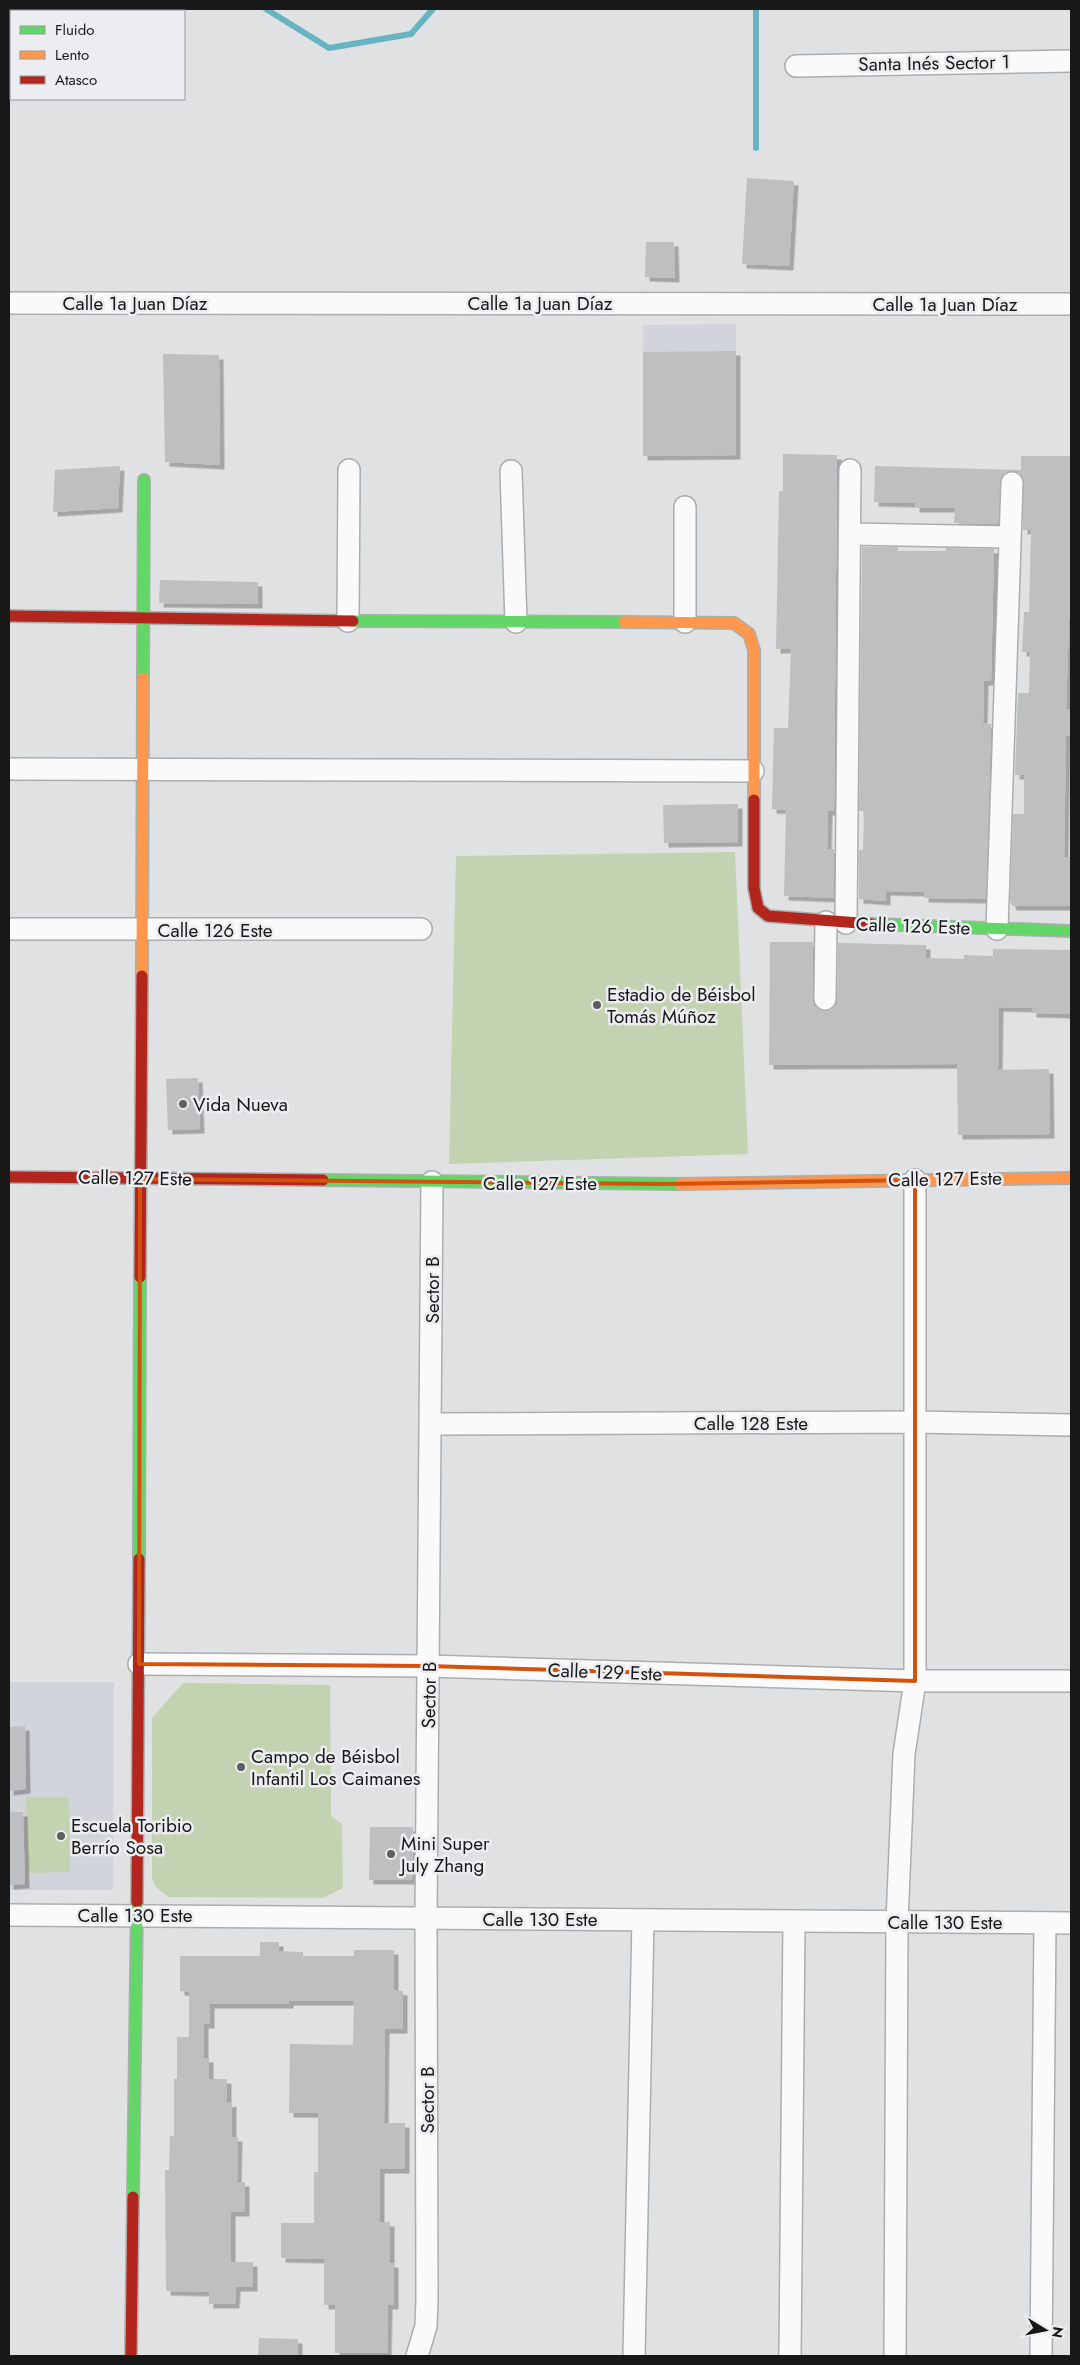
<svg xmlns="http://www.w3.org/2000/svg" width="1080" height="2365" font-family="Jost,sans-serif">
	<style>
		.built { fill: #d1d4da }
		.green { fill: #c3d2b0 }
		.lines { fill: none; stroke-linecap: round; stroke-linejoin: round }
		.stream { stroke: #66b4c2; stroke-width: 6 }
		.building { fill: #bebfc0; filter: url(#shadow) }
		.street-casing { stroke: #acadae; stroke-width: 24 }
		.fast-casing { stroke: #acadae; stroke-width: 14 }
		.slow-casing { stroke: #acadae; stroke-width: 14 }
		.jam-casing { stroke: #acadae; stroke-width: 14 }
		.street { stroke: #fafafb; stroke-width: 21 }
		.fast { stroke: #63d668; stroke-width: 11 }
		.slow { stroke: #ff974d; stroke-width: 11 }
		.jam { stroke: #b3261e; stroke-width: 11 }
		.marked { fill: none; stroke: #d3520d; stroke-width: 4; stroke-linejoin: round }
		.poi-dot { fill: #5e5e5f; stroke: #ecedf0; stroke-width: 2 }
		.labels { text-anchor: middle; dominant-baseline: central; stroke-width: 5; stroke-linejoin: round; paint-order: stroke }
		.street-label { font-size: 19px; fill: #181819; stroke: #ecedf0 }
		.poi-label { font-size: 19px; fill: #181819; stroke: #ecedf0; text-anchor: start }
	</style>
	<defs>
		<filter id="shadow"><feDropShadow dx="4.5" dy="4.5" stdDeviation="0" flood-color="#0004"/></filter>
	</defs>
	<rect width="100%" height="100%" fill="#e0e1e2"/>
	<g class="built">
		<polygon points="736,324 736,455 643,456 643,325"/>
		<polygon points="9,1682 114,1682 113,1890 9,1890"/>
	</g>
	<g class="green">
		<polygon points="735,852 748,1154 449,1164 456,856"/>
		<polygon points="183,1683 330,1685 331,1816 342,1824 343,1888 323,1898 168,1897 157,1888 152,1879 152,1718"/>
		<polygon points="26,1797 69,1797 70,1872 27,1873"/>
	</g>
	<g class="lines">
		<g class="stream">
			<polyline points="266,9 329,48 411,34 433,9"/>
			<polyline points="756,9 756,148"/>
		</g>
	</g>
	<g class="building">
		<polygon points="747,178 794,181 789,266 742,264"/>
		<polygon points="646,242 674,242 675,278 645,277"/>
		<polygon points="736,351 736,455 643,456 643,352"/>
		<polygon points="163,354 219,355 220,465 165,462"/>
		<polygon points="783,454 837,455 834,811 828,811 827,849 834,849 834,898 784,896 786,810 772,809 774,728 788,728 791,649 776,649 779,491 783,491"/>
		<polygon points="1021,456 1071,456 1071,563 1066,709 1071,709 1071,736 1066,736 1064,857 1071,857 1071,906 1012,906 1010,900 1013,814 1024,814 1024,775 1015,775 1018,693 1029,693 1030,652 1022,652 1024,612 1029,612 1031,530 1023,530 1023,478 1019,473 1012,471 1006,472 1001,477 998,524 954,523 955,508 915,508 915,503 874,502 875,466 1021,470"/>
		<polygon points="120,466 118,508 53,512 55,470"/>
		<polygon points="862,547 898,547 898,551 946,551 946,548 994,549 991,681 984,681 983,723 991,724 986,899 924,898 924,892 886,891 886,901 859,899 859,850 863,850 864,811 859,811"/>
		<polygon points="160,580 258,582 258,604 159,603"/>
		<polygon points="738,804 738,842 664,843 663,805"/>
		<polygon points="770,942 813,942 813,999 814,1006 824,1011 832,1010 837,1000 838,943 926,945 926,958 964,959 964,955 993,956 993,949 1071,950 1071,1014 1032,1013 1032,1008 999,1007 998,1070 1049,1069 1050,1134 958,1135 957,1064 769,1065"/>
		<polygon points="198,1078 200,1129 168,1130 166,1079"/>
		<polygon points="25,1726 26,1789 9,1791 9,1727"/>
		<polygon points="9,1812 23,1812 25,1884 9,1885"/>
		<polygon points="370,1827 413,1827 412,1880 369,1880"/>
		<polygon points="260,1942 279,1942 279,1951 303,1952 303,1956 354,1956 354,1950 394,1950 394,1990 403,1991 403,2029 385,2029 384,2123 405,2123 405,2169 380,2169 380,2222 390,2222 390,2263 394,2263 394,2305 388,2305 387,2353 335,2353 335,2305 324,2305 324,2259 281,2258 281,2223 314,2223 314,2172 318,2172 318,2113 289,2113 290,2044 353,2045 354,2001 289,2001 289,2004 210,2004 210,2024 204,2024 204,2058 209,2058 209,2079 227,2079 227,2103 232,2102 232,2137 238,2137 237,2182 245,2182 245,2212 231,2212 231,2262 253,2262 253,2287 236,2287 235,2304 209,2304 209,2292 166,2291 165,2170 169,2170 170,2136 174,2136 174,2079 177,2079 177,2037 189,2037 189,1992 180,1991 180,1956 260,1956"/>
		<polygon points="259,2338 298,2339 298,2356 258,2356"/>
	</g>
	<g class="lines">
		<defs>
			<g id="street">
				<polyline points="796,66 1071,61"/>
				<polyline points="9,303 1071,304"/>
				<polyline points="511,471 516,622"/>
				<polyline points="851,534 1009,537"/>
				<polyline points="348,621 349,470"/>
				<polyline points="685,622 685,507"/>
				<polyline points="9,769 753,771"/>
				<polyline points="846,923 850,470"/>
				<polyline points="9,929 421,929"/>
				<polyline points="997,929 1012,483"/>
				<polyline points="825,999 826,922"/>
				<polyline points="431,1424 915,1422 1071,1425"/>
				<polyline points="139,1664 429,1666 915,1681 1071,1681"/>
				<polyline points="9,1915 1071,1923"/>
				<polyline points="417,2356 426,2326 427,2300 426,1918 432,1182"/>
				<polyline points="634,2356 643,1920"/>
				<polyline points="790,2356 794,1922"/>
				<polyline points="895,2356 897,1922 904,1754 915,1681 915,1180"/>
				<polyline points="1041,2356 1045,1923"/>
			</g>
			<g id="fast">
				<polyline points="353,621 624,622"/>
				<polyline points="143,678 144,480"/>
				<polyline points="872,924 1071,931"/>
				<polyline points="323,1180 680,1184"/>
				<polyline points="139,1559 140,1277"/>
				<polyline points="133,2197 137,1902"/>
			</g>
			<g id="slow">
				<polyline points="624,622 734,623 749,634 754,650 754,800"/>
				<polyline points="142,976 143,678"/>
				<polyline points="680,1184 1071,1178"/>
			</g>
			<g id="jam">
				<polyline points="9,616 353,621"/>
				<polyline points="754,800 754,888 758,908 768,916 872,924"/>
				<polyline points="9,1177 323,1180"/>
				<polyline points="140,1277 142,976"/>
				<polyline points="137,1902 139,1559"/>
				<polyline points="131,2356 133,2197"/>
			</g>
		</defs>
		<use href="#street" class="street-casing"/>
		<use href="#fast" class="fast-casing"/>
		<use href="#slow" class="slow-casing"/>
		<use href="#jam" class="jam-casing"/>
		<use href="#street" class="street"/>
		<use href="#fast" class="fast"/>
		<use href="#slow" class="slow"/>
		<use href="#jam" class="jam"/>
	</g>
	<path class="marked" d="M140,1179L663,1184L915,1180V1681L429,1666L139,1664Z"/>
	<g class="poi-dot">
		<circle cx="597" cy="1005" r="5"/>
		<circle cx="183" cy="1104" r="5"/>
		<circle cx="241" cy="1767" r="5"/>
		<circle cx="61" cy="1836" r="5"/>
		<circle cx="391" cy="1854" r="5"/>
	</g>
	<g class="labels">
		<g class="street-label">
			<text transform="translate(934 63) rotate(-1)">Santa Inés Sector 1</text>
			<text x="135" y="303">Calle 1a Juan Díaz</text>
			<text x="540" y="303">Calle 1a Juan Díaz</text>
			<text x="945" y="304">Calle 1a Juan Díaz</text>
			<text transform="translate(913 926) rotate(2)">Calle 126 Este</text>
			<text x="215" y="930">Calle 126 Este</text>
			<text transform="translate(135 1178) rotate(1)">Calle 127 Este</text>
			<text transform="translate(945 1179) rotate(-1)">Calle 127 Este</text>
			<text x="540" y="1183">Calle 127 Este</text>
			<text transform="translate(432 1290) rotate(-90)">Sector B</text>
			<text x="751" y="1423">Calle 128 Este</text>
			<text transform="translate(605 1672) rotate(2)">Calle 129 Este</text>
			<text transform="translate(429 1695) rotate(-89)">Sector B</text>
			<text x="135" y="1915">Calle 130 Este</text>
			<text x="540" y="1919">Calle 130 Este</text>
			<text x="945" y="1922">Calle 130 Este</text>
			<text transform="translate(427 2100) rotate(-90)">Sector B</text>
		</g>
		<g class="poi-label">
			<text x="607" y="994">Estadio de Béisbol<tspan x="607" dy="22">Tomás Múñoz</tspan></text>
			<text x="193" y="1104">Vida Nueva</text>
			<text x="251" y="1756">Campo de Béisbol<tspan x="251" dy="22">Infantil Los Caimanes</tspan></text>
			<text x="71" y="1825">Escuela Toribio<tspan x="71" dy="22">Berrío Sosa</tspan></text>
			<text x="401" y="1843">Mini Super<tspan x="401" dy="22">July Zhang</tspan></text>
		</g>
	</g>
	<rect width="1080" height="2365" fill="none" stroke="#181819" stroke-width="20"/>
	<rect x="10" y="10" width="175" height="90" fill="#ecedf0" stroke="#97989a"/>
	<rect x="20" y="26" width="25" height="8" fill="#63d668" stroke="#97989a"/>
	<text x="55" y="35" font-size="15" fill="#181819">Fluido</text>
	<rect x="20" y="51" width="25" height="8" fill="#ff974d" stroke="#97989a"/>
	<text x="55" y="60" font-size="15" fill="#181819">Lento</text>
	<rect x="20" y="76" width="25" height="8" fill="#b3261e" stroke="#97989a"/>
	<text x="55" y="85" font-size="15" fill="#181819">Atasco</text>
	<g transform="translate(1045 2330) rotate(100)" stroke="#ecedf0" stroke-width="4" paint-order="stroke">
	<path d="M0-4L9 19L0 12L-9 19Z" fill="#181819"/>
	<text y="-8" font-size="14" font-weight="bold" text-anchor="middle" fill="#181819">N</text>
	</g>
</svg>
